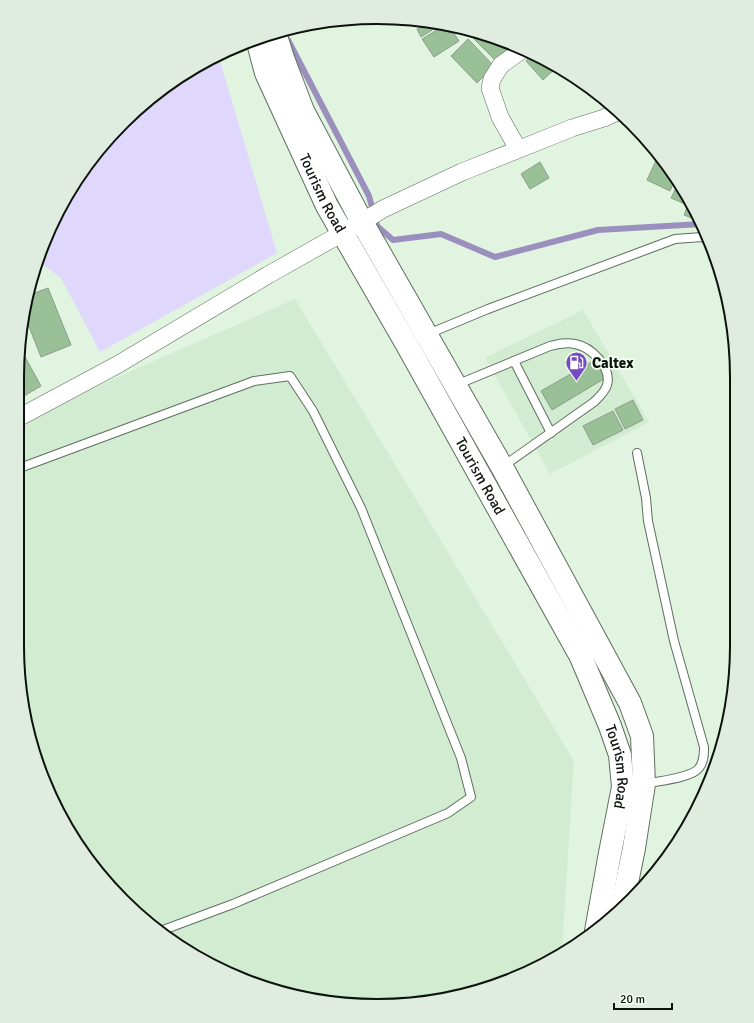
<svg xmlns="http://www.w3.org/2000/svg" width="754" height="1023" font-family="Signika,sans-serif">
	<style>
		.built { fill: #d2ecd1 }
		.green { fill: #e0d7fd }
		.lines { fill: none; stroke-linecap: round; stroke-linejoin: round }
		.stream { stroke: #9b8fbe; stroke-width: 6 }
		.building { fill: #9ac098; stroke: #8b9d8a }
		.service-casing { stroke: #5e6f5d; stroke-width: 10 }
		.minor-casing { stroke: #5e6f5d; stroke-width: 18 }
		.secondary-casing { stroke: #5e6f5d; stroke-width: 24 }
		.service { stroke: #fff; stroke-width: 8 }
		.minor { stroke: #fff; stroke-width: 17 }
		.secondary { stroke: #fff; stroke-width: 22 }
		.labels { text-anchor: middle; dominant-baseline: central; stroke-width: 3.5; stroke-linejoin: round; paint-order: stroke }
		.street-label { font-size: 15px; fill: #0c130c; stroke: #f3fff2 }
		.poi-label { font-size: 15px; font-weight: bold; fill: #0c130c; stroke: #f3fff2; text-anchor: start }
		.rim { fill: none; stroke: #0c130c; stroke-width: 2 }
	</style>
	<rect width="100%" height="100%" fill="#e0f4df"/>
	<g class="built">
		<polygon points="295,299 574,761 562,951 515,979 401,1005 307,999 218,969 123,901 65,826 29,739 17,646 18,421"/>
		<polygon points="583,310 649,422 550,474 485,358"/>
	</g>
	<polygon class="green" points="218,54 277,253 100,352 61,278 39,262 78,177 158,91"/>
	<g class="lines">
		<polyline class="stream" points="288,40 369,196 377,226 393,240 441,234 495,257 598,230 701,224"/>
	</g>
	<g class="building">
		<polygon points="422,20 424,20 442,24 421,37 417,29 425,24"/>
		<polygon points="445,25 449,26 459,41 434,57 422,39"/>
		<polygon points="470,31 493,36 504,41 512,49 498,63 468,33"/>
		<polygon points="468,39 494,66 477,83 451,56"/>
		<polygon points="533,54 557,65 558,66 543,80 526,61"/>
		<polygon points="659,154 663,158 675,179 670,191 647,180"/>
		<polygon points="540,162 549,178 530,189 521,174"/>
		<polygon points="678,184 687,200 685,204 671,198"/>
		<polygon points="689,203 698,219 697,220 684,215"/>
		<polygon points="48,288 71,345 41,357 24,314 27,296"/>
		<polygon points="24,355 41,386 24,396 18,384 18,358"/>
		<polygon points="602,356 612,374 552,410 541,391"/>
		<polygon points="633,400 643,420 625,429 615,409"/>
		<polygon points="613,411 623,430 593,445 583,426"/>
	</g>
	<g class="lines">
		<defs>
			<g id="service">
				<polyline points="428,334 488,309 675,239 702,237 709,239"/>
				<polyline points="514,361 551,433"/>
				<path d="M456,385L550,346C558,344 566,342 575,344C591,347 612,367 607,385C605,392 599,397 594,402L502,467"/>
				<path d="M637,453L646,498L648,521L674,641L704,747C704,754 704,762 699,768C692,778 657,781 645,784"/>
				<polyline points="17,469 254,381 290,376 313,411 361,508 461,758 471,797 448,813 233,904 163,930"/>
			</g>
			<g id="minor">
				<polyline points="518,149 500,117 490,88 492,79 501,65 522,50"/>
				<polyline points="18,418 117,365 268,275 362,222 383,209 462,172 572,128 604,118 619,111"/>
			</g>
			<g id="secondary">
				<polyline points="275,33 284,61 303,111 362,222 502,467 630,703 642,736 644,784 634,848 622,907"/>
				<path id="s1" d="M257,39L266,73L327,206L406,343L581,657L610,726L620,755L623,787L610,853L596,931"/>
			</g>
		</defs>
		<use href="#service" class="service-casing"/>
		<use href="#minor" class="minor-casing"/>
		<use href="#secondary" class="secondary-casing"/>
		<use href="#service" class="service"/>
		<use href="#minor" class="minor"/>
		<use href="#secondary" class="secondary"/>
	</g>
	<defs>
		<symbol id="fuel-pin" viewBox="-11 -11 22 30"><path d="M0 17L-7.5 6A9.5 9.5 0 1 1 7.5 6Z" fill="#754ac2" stroke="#f3fff2"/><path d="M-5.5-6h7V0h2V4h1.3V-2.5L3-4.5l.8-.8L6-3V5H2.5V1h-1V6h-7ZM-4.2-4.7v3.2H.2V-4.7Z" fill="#fff"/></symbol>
	</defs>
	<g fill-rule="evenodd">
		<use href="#fuel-pin" x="564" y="350" width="25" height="34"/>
	</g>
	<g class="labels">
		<g class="street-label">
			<text stroke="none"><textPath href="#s1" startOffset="168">Tourism Road</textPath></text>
			<text stroke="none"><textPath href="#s1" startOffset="492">Tourism Road</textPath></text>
			<text stroke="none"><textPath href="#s1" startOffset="816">Tourism Road</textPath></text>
		</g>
		<g class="poi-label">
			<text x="592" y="363">Caltex</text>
		</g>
	</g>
	<path d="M0 0H754V1023H0ZM377 24H377A353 353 0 0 1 730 377V646A353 353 0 0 1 377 999H377A353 353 0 0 1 24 646V377A353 353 0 0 1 377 24Z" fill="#e1ece0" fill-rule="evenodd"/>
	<path class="rim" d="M377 24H377A353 353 0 0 1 730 377V646A353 353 0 0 1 377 999H377A353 353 0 0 1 24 646V377A353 353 0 0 1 377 24Z"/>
	<path d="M614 1003v6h58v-6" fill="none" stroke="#0c130c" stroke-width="2"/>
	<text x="620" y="1003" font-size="12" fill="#0c130c" stroke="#f3fff2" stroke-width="3" paint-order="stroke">20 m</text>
</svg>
